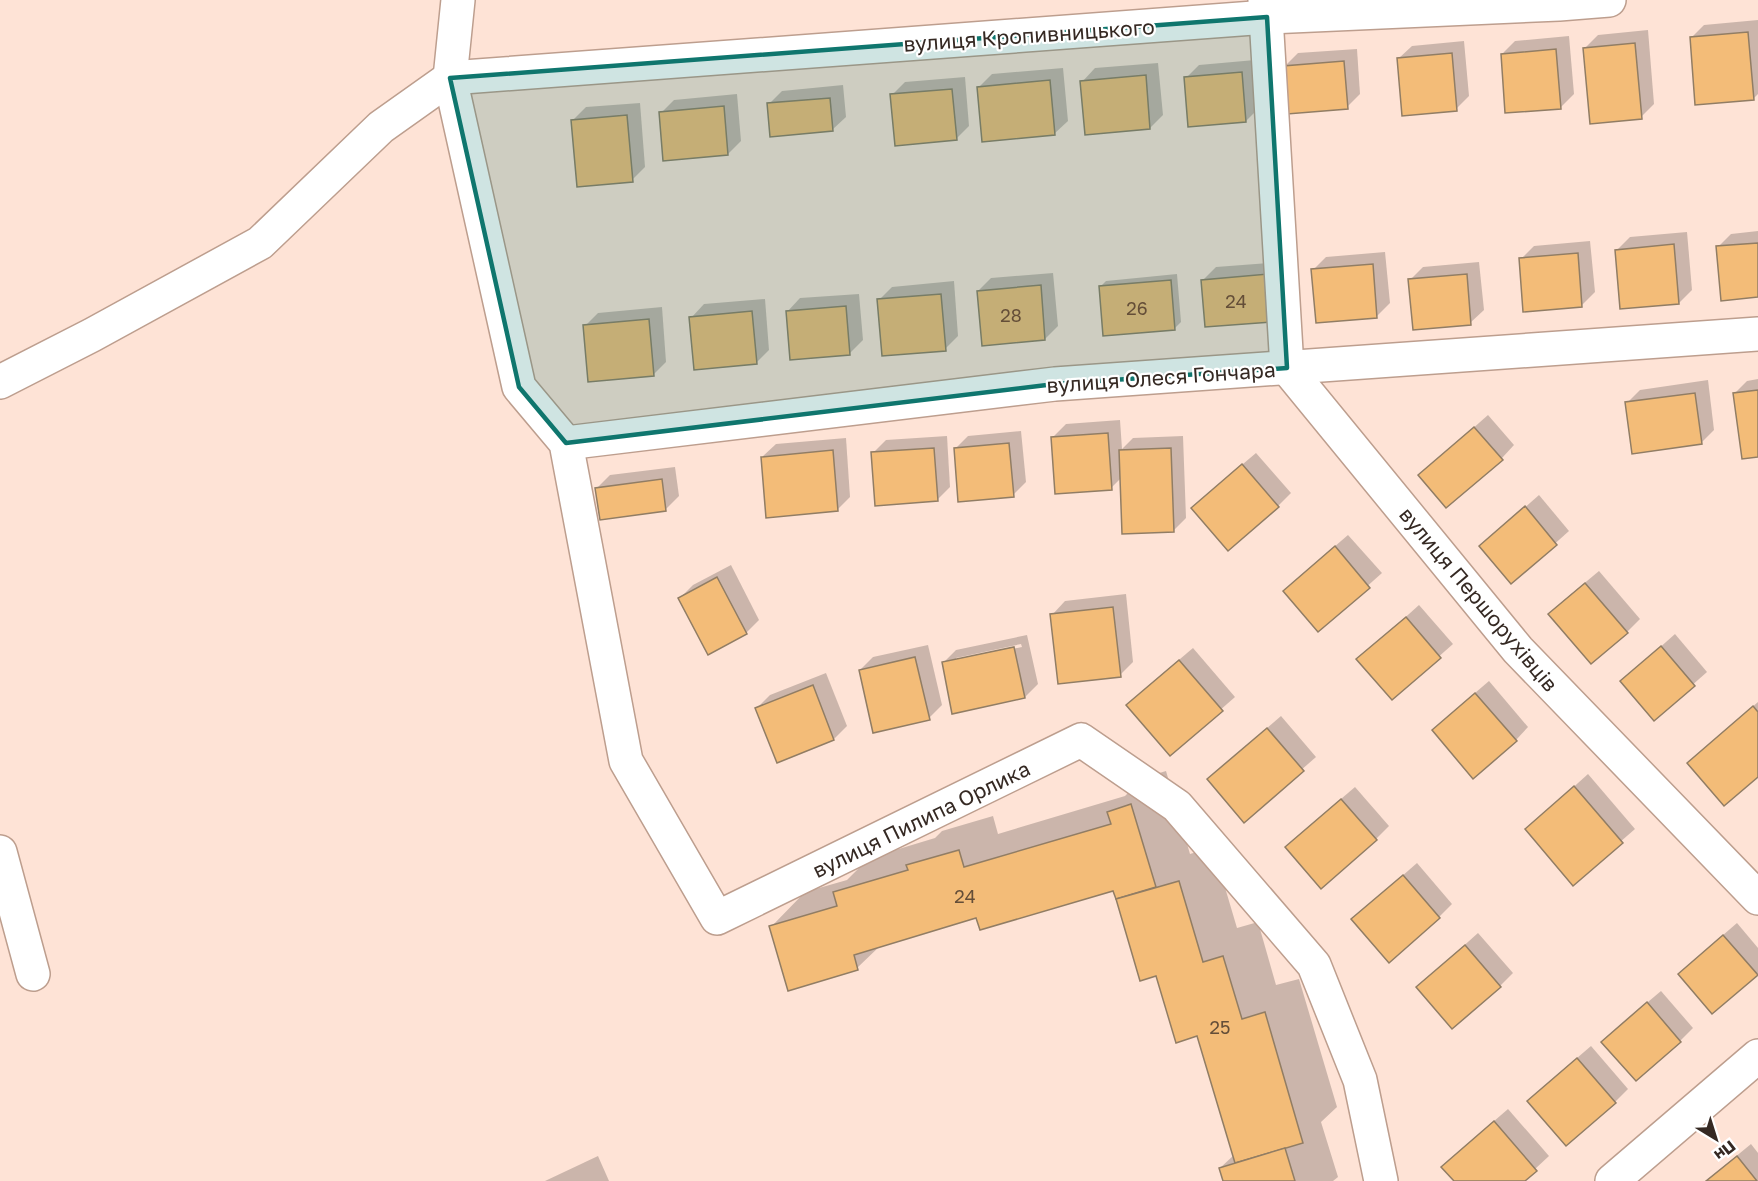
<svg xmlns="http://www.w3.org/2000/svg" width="1758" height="1181" font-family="'Golos Text',sans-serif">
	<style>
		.shadow { fill: #0003; fill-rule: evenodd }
		.building { fill: #f3bc78; stroke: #917d64; stroke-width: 1.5 }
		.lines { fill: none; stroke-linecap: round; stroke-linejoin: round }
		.minor-casing { stroke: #bd9e8e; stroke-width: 36 }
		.minor { stroke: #fff; stroke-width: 33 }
		.marked { fill: #0f766e; fill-opacity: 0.2; stroke: #0f766e; stroke-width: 4.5; stroke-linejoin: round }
		.labels { text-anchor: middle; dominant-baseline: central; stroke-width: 4.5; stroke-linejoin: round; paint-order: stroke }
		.number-label { font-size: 18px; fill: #644e38 }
		.street-label { font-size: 21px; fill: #352923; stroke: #fff }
	</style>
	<rect width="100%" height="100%" fill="#fee3d6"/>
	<g class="shadow">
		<polygon points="1758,20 1758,94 1753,99 1691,38 1704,25"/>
		<polygon points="1648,30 1654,104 1641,117 1585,48 1598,35"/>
		<polygon points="1569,36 1574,94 1561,107 1502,54 1515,41"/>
		<polygon points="1464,41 1469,96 1456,109 1398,59 1412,46"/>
		<polygon points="1357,49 1360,94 1347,107 1284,67 1298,53"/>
		<polygon points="1255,60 1259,108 1246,121 1186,78 1199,65"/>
		<polygon points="1158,63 1163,115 1150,128 1082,82 1095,68"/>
		<polygon points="1063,68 1068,121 1054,134 979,87 992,74"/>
		<polygon points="965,77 969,126 956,139 892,95 905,82"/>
		<polygon points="843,85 846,117 832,130 769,104 782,91"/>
		<polygon points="737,94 741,141 728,154 661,113 674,100"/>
		<polygon points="640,103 645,167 632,180 573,120 586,107"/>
		<polygon points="1758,231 1758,296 1718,247 1731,234"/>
		<polygon points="1687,232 1692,290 1679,303 1617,250 1630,237"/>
		<polygon points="1590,241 1595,292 1582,305 1521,259 1534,246"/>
		<polygon points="1385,252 1390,303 1377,316 1313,270 1326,257"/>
		<polygon points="1280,262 1284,307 1203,280 1216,267"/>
		<polygon points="1479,262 1484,310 1470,323 1410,280 1423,267"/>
		<polygon points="1053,273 1058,326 1045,339 978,291 991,278"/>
		<polygon points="1177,274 1181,322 1175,328 1100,287 1106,281"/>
		<polygon points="954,281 958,336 945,349 879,300 892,287"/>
		<polygon points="859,294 863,340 850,353 787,312 800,298"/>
		<polygon points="765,299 769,350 756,363 691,318 704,304"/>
		<polygon points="662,307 666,362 653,375 585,326 598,313"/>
		<polygon points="1758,379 1758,456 1734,394 1747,381"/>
		<polygon points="1708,380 1714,430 1701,443 1627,403 1640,390"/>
		<polygon points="1488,415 1514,445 1502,458 1420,475"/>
		<polygon points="1120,420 1122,449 1133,438 1183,436 1186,518 1173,531 1121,478 1111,488 1053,437 1066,424"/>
		<polygon points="1021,431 1026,482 1013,495 955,449 968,436"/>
		<polygon points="947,436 950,487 937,500 873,453 886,440"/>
		<polygon points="846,438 850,497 837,510 762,457 776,444"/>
		<polygon points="1256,453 1291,493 1278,506 1206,495"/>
		<polygon points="675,467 679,496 666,509 597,488 610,475"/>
		<polygon points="1539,495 1569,531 1512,582 1481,546"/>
		<polygon points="1348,535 1382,573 1318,630 1298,578"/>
		<polygon points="731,565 759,620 746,633 680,598 693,585"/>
		<polygon points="1599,571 1640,619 1627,632 1563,601"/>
		<polygon points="1126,594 1133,662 1120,675 1052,615 1065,601"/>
		<polygon points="1419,605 1453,644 1392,698 1359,659"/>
		<polygon points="1675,634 1707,672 1655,718 1622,681"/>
		<path d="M1027,635L1038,684L1025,697L943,663L956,650ZM1021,644L1022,647L956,661V658Z"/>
		<polygon points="928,645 942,705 929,718 860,670 873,657"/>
		<polygon points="1193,648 1235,697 1170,754 1141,692"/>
		<polygon points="826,673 847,726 834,739 757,708 770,695"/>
		<polygon points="1489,681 1528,727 1516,740 1447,717"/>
		<polygon points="1758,702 1758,775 1689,763 1702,750"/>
		<polygon points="1281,716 1316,757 1244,820 1222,767"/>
		<polygon points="1166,771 1190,854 1213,847 1237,928 1258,922 1276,985 1299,979 1337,1107 1321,1122 1338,1177 1333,1181 1224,1181 1220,1168 1234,1155 1198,1034 1157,975 1141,979 1114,889 977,917 880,946 857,968 771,927 805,892 847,880 869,858 935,838 942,831 993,816 998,834 1125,796 1143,778"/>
		<polygon points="1588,774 1635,829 1573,883 1527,829"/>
		<polygon points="1355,787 1389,826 1376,839 1300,834"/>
		<polygon points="1417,863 1452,904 1439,917 1353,919"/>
		<polygon points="1737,923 1758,948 1758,973 1712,1012 1693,961"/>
		<polygon points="1478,933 1513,973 1500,986 1431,975"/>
		<polygon points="1661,991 1693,1028 1680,1041 1616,1029"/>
		<polygon points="1591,1046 1628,1089 1615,1102 1542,1088"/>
		<polygon points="1508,1109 1549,1156 1522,1181 1456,1181 1456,1154"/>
		<polygon points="1751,1144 1758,1153 1758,1181 1706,1181"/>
		<polygon points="598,1156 609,1181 545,1181"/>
	</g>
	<g class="building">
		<polygon points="1748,32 1754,100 1695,105 1690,37"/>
		<polygon points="1635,43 1642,119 1590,124 1583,48"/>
		<polygon points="1556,49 1561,109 1505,113 1501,54"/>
		<polygon points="1452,53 1457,111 1402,116 1397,58"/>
		<polygon points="1344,61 1348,109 1287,114 1283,66"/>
		<polygon points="1242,72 1246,122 1188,127 1184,77"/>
		<polygon points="1146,75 1150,129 1085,135 1080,81"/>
		<polygon points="1050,80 1055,135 982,142 977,87"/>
		<polygon points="952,89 957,140 895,146 890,94"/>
		<polygon points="830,98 833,131 770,137 767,103"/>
		<polygon points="724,106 728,155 663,161 659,112"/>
		<polygon points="627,115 633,182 577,187 571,120"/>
		<polygon points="1758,243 1758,297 1721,301 1716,246"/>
		<polygon points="1674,244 1679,304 1620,309 1615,250"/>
		<polygon points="1578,253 1582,307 1523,312 1519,258"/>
		<polygon points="1373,264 1377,318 1316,323 1311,269"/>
		<polygon points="1268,274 1272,322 1205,327 1201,280"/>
		<polygon points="1467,274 1471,325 1413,330 1408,279"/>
		<polygon points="1171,280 1175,330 1103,336 1099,286"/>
		<polygon points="1041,285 1045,340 982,346 977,291"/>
		<polygon points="941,294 946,351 882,356 877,299"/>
		<polygon points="846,306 850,355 790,360 786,311"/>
		<polygon points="752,311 757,364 694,370 689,317"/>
		<polygon points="649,319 654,376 588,382 583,325"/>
		<polygon points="1758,390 1758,457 1742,459 1733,393"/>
		<polygon points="1695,393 1702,444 1632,454 1625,402"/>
		<polygon points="1474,427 1503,460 1446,508 1418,475"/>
		<polygon points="1108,433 1112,490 1055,494 1051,437"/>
		<polygon points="1009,443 1014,497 958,502 954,448"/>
		<polygon points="934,448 938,501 875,506 871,452"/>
		<polygon points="1171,448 1174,532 1122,534 1119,450"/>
		<polygon points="833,450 838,511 766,518 761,457"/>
		<polygon points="1242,464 1279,507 1228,551 1191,508"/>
		<polygon points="662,479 666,511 600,520 595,488"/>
		<polygon points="1525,506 1557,545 1511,584 1479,546"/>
		<polygon points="1335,546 1370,588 1318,632 1283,591"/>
		<polygon points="717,577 747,634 708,655 678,598"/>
		<polygon points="1585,583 1628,633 1591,664 1548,614"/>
		<polygon points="1113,607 1121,677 1058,684 1050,614"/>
		<polygon points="1406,617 1441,658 1392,700 1356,659"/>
		<polygon points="1661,646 1695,686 1654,721 1620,681"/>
		<polygon points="1014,647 1025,698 952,714 942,662"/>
		<polygon points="915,657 930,720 873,733 859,670"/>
		<polygon points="1179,660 1223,711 1170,756 1126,705"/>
		<polygon points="813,685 834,740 777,763 755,708"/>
		<polygon points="1475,693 1517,741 1473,779 1432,730"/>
		<polygon points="1753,706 1758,712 1758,777 1724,806 1687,763"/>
		<polygon points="1267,728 1304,771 1244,823 1207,779"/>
		<polygon points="1574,786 1623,843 1573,886 1525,829"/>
		<polygon points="1341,799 1377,840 1321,889 1285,847"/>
		<polygon points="1131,804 1156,887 1116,899 1113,891 980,930 976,918 854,955 858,970 788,991 769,926 837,906 833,892 908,870 906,865 959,850 964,867 1111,824 1107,812"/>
		<polygon points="1403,875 1440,918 1389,963 1351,919"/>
		<polygon points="1179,881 1203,962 1223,956 1242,1019 1265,1012 1303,1143 1235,1163 1197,1036 1176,1043 1156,976 1140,981 1116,899"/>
		<polygon points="1723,935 1758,975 1712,1014 1678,974"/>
		<polygon points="1465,945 1501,987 1452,1029 1416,987"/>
		<polygon points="1647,1002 1681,1042 1636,1081 1601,1042"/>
		<polygon points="1577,1058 1616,1103 1566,1146 1527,1101"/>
		<polygon points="1494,1121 1537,1171 1525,1181 1454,1181 1441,1167"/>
		<polygon points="1285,1148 1295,1181 1223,1181 1219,1168"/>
		<polygon points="1737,1156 1757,1181 1706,1181"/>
	</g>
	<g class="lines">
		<defs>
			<g id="minor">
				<polyline points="458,0 450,78 519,387 566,443 626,761 717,918 1081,740 1177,806 1314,965 1360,1080 1381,1181"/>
				<polyline points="1265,0 1287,368 1518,650 1758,898"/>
				<polyline points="0,382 92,335 260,243 381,127 450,78 1267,17 1559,4 1609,0"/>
				<polyline points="566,443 1055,384 1758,334"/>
				<polyline points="0,852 33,974"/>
				<polyline points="1612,1181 1758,1056"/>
			</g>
		</defs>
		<use href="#minor" class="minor-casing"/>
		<use href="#minor" class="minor"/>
	</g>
	<path class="marked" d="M1267,17L1287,368L1055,384L566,443L519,387L450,78Z"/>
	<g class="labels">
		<g class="number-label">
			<text x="1236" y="301">24</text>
			<text x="1137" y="308">26</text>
			<text x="1011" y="315">28</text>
			<text x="965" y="896">24</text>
			<text x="1220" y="1027">25</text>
		</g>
		<g class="street-label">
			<text transform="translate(1029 35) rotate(-4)">вулиця Кропивницького</text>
			<text transform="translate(1161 377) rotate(-4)">вулиця Олеся Гончара</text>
			<text transform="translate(1479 599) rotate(50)">вулиця Першорухівців</text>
			<text transform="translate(921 819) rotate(-26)">вулиця Пилипа Орлика</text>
		</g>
	</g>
	<g transform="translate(1716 1139) rotate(142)" stroke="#ffffff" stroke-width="4.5" paint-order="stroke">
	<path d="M0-4.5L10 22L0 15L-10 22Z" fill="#352923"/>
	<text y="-9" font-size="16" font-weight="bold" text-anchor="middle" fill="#352923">Пн</text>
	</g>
</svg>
